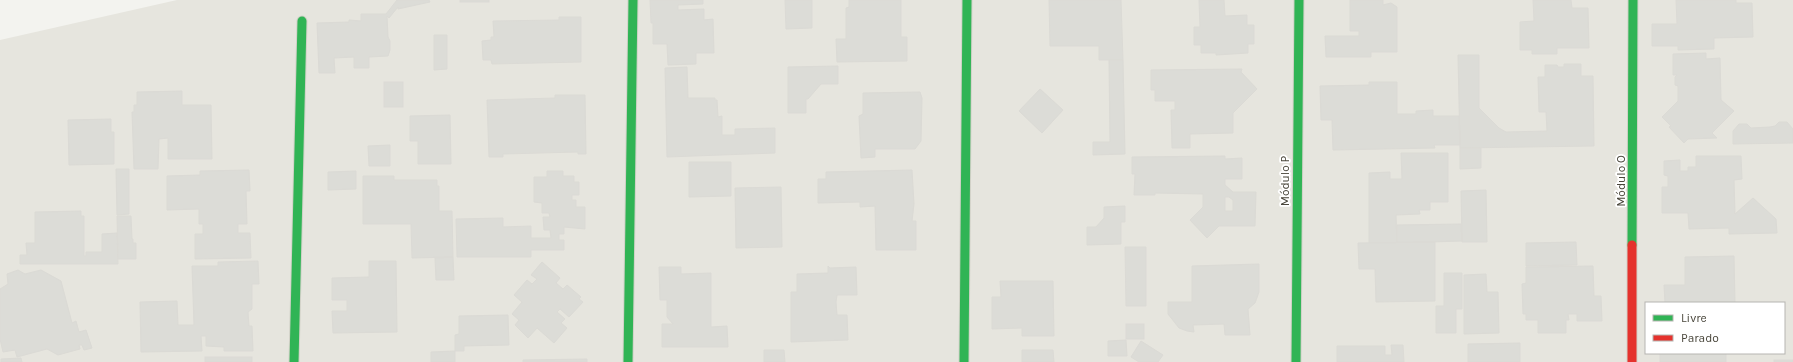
<svg xmlns="http://www.w3.org/2000/svg" width="1793" height="362" font-family="Karla,sans-serif">
	<style>
		.residential { fill: #e6e5de; fill-rule: evenodd }
		.building { fill: #dcdcd7; stroke: #dbdad5; fill-rule: evenodd }
		.lines { fill: none; stroke-linecap: round; stroke-linejoin: round }
		.fast-casing { stroke: #d1d1c7; stroke-width: 11 }
		.jam-casing { stroke: #d1d1c7; stroke-width: 11 }
		.fast { stroke: #30b455; stroke-width: 9 }
		.jam { stroke: #e5322d; stroke-width: 9 }
		.labels { text-anchor: middle; dominant-baseline: central; stroke-width: 3.5; stroke-linejoin: round; paint-order: stroke }
		.street-label { font-size: 12px; fill: #49463b; stroke: #fff }
	</style>
	<rect width="100%" height="100%" fill="#f3f3ef"/>
	<path class="residential" d="M177,0H1793V362H0V40ZM1646,303H1784V353H1646Z"/>
	<g class="building">
		<polygon points="397,0 429,0 430,2 398,9 398,7 389,18 387,16 388,37 390,41 390,50 388,56 369,57 369,68 354,68 354,57 334,58 335,73 319,73 317,23 349,22 349,20 361,21 361,14 386,14"/>
		<rect x="460" y="0" width="29" height="2"/>
		<polygon points="650,0 703,0 703,4 678,5 678,10 704,9 704,20 713,19 714,53 696,53 696,64 668,65 667,44 653,44 653,23 651,23"/>
		<polygon points="785,0 812,0 812,28 786,29"/>
		<polygon points="849,0 901,0 901,37 907,37 907,61 837,62 836,39 846,39 846,8 849,7"/>
		<polygon points="1049,0 1121,0 1123,60 1099,60 1099,46 1050,46"/>
		<polygon points="1199,0 1224,0 1225,16 1247,15 1247,25 1254,25 1254,44 1248,44 1248,53 1216,55 1216,53 1201,53 1201,45 1194,45 1194,27 1200,27"/>
		<polygon points="1350,0 1383,0 1383,5 1391,3 1397,7 1397,52 1371,52 1371,57 1326,57 1325,36 1359,36 1359,31 1350,31"/>
		<polygon points="1533,0 1571,0 1572,8 1588,8 1589,48 1557,48 1557,54 1532,54 1532,50 1520,50 1520,22 1534,21"/>
		<polygon points="1676,0 1736,0 1736,3 1752,3 1753,37 1714,38 1714,49 1678,50 1678,46 1652,46 1652,24 1677,24"/>
		<polygon points="559,17 581,17 581,62 492,64 491,60 483,60 482,41 491,40 491,37 494,37 493,21 559,20"/>
		<polygon points="434,35 447,35 447,69 434,70"/>
		<polygon points="1706,53 1706,59 1720,58 1721,100 1734,111 1712,133 1717,138 1688,139 1684,143 1669,127 1671,126 1662,117 1678,101 1678,86 1675,85 1675,77 1677,75 1673,75 1673,54"/>
		<polygon points="1458,55 1479,55 1479,108 1499,128 1506,132 1547,131 1546,112 1539,112 1538,77 1545,77 1545,65 1557,65 1558,67 1564,67 1564,64 1581,64 1581,76 1593,76 1594,146 1460,148"/>
		<polygon points="1109,60 1123,60 1125,154 1093,155 1093,142 1110,142"/>
		<polygon points="838,66 838,84 821,84 808,99 806,99 806,113 788,113 788,67"/>
		<polygon points="687,67 688,98 715,98 715,100 717,100 718,117 722,116 722,135 735,135 735,129 775,128 775,153 667,157 665,68"/>
		<polygon points="1242,69 1241,72 1257,89 1233,113 1233,133 1190,134 1190,148 1172,148 1171,110 1175,110 1175,101 1155,101 1155,90 1151,90 1151,70"/>
		<rect x="384" y="82" width="19" height="25"/>
		<polygon points="1369,82 1397,82 1397,114 1416,114 1416,111 1433,110 1433,116 1459,116 1460,145 1434,145 1435,148 1333,150 1332,120 1321,120 1320,86 1369,85"/>
		<polygon points="1040,89 1063,110 1042,133 1019,111"/>
		<polygon points="182,91 182,105 211,105 212,159 168,159 168,138 159,139 158,169 134,169 132,112 134,112 134,105 137,105 137,92"/>
		<polygon points="920,92 922,98 921,141 915,149 875,149 875,157 861,158 859,116 863,114 863,93"/>
		<polygon points="555,95 585,95 586,154 578,154 578,152 503,154 503,157 489,157 487,100 555,98"/>
		<polygon points="450,115 451,164 418,164 418,141 410,141 410,116"/>
		<polygon points="111,119 111,132 114,132 114,164 69,165 68,120"/>
		<polygon points="1779,122 1787,122 1793,129 1793,143 1733,144 1733,131 1739,124 1747,124 1751,128 1770,127 1775,126"/>
		<polygon points="390,145 390,166 369,166 368,146"/>
		<polygon points="1460,148 1481,148 1481,168 1460,169"/>
		<polygon points="1401,153 1448,153 1448,202 1430,202 1430,210 1419,210 1420,214 1396,215 1397,243 1369,243 1369,173 1390,172 1390,179 1402,179"/>
		<path d="M1225,156V159L1242,158V179H1225V185L1233,192H1256L1255,226H1219L1207,238L1190,220L1203,207V194L1155,193V195H1134L1135,174H1132V157ZM1225,197H1229L1233,200V211H1225Z"/>
		<polygon points="1696,156 1741,156 1742,179 1734,180 1735,214 1753,198 1776,219 1777,233 1729,234 1729,228 1689,229 1688,213 1662,213 1662,187 1668,187 1668,176 1664,175 1664,161 1680,160 1680,171 1688,171 1688,167 1696,167"/>
		<polygon points="689,162 731,162 731,196 689,197"/>
		<polygon points="116,169 129,169 129,214 117,215"/>
		<polygon points="249,170 250,191 246,191 247,224 238,224 238,233 250,233 251,258 195,259 195,234 203,234 203,224 199,224 199,209 167,210 167,176 200,175 200,171"/>
		<polygon points="912,170 914,204 912,221 916,221 916,250 876,250 875,206 860,207 860,202 818,203 818,179 826,179 826,172"/>
		<polygon points="356,171 356,189 328,190 328,172"/>
		<polygon points="547,171 563,171 563,176 574,176 574,182 579,182 579,195 572,195 572,200 576,200 576,207 585,207 585,229 564,227 564,234 559,234 559,240 564,240 564,250 531,250 531,257 457,257 456,219 503,218 503,227 531,226 531,238 551,238 550,230 544,230 543,217 550,217 549,213 542,213 542,203 534,202 534,177 547,177"/>
		<polygon points="363,176 394,176 394,180 437,180 437,186 439,186 439,211 452,211 453,257 412,258 411,224 363,224"/>
		<polygon points="781,187 782,247 736,248 735,188"/>
		<polygon points="1486,190 1487,242 1462,242 1461,191"/>
		<polygon points="1125,206 1125,222 1121,222 1121,244 1087,245 1087,227 1096,227 1104,218 1104,207"/>
		<polygon points="81,211 81,216 84,216 84,256 86,256 86,252 102,252 102,234 117,233 118,264 20,264 20,255 27,255 26,243 35,243 35,212"/>
		<polygon points="117,216 131,216 132,239 133,239 133,243 136,243 136,259 118,259"/>
		<polygon points="1461,224 1462,241 1397,243 1397,225"/>
		<polygon points="1435,242 1435,301 1376,302 1375,269 1359,269 1358,243"/>
		<polygon points="1576,242 1577,265 1526,266 1526,243"/>
		<polygon points="1125,247 1146,247 1146,306 1126,306"/>
		<polygon points="1734,256 1735,303 1665,303 1664,285 1685,285 1685,257"/>
		<polygon points="453,257 454,280 436,280 435,258"/>
		<polygon points="258,261 259,284 252,284 252,309 248,312 249,326 252,326 253,351 224,351 224,347 206,346 206,336 201,336 202,351 141,352 140,302 177,301 178,325 194,325 192,266 218,266 218,262"/>
		<polygon points="369,261 396,261 397,332 333,333 332,311 347,311 347,300 332,300 332,278 369,277"/>
		<polygon points="542,262 560,278 556,283 563,289 567,285 581,297 579,299 583,302 569,317 560,309 557,312 565,319 561,323 567,328 554,343 537,328 528,338 515,325 519,320 512,314 522,302 514,295 527,280 532,284 537,279 531,275"/>
		<polygon points="1259,264 1259,292 1255,303 1248,309 1250,335 1225,335 1224,324 1193,325 1194,332 1187,331 1179,328 1168,314 1168,302 1192,302 1192,266"/>
		<polygon points="828,266 830,268 856,267 857,295 837,295 836,302 837,315 847,315 848,340 791,342 791,292 797,292 797,274 828,273"/>
		<polygon points="1593,266 1594,296 1601,296 1602,321 1577,321 1577,314 1568,314 1569,320 1566,320 1566,333 1538,333 1538,320 1526,320 1526,314 1523,314 1522,284 1526,283 1526,267"/>
		<polygon points="659,267 681,267 681,274 711,273 711,327 727,326 728,347 662,347 662,324 673,324 667,317 667,300 660,300"/>
		<polygon points="18,270 25,274 41,270 61,281 72,323 76,321 79,332 86,330 92,348 84,350 82,345 79,345 80,349 58,355 47,349 17,357 15,350 3,352 0,339 0,289 8,284 7,274"/>
		<polygon points="1444,273 1462,273 1462,309 1456,309 1456,333 1436,333 1436,306 1444,306"/>
		<polygon points="1486,274 1487,292 1498,292 1499,333 1464,334 1464,275"/>
		<polygon points="1000,281 1053,281 1054,336 1022,336 1022,328 992,329 992,297 1001,297"/>
		<polygon points="508,315 509,345 464,346 464,351 455,351 455,335 459,334 459,316"/>
		<rect x="1126" y="324" width="18" height="15"/>
		<polygon points="1126,340 1127,356 1108,356 1108,341"/>
		<polygon points="1141,341 1163,355 1158,362 1139,362 1131,357"/>
		<polygon points="1520,343 1520,362 1468,362 1468,344"/>
		<polygon points="1391,345 1403,345 1404,362 1337,362 1337,346 1385,346 1385,355 1392,355"/>
		<polygon points="764,350 784,350 785,362 764,362"/>
		<polygon points="1022,350 1053,350 1054,362 1022,362"/>
		<polygon points="455,351 455,362 431,362 431,352"/>
		<rect x="1660" y="353" width="66" height="9"/>
		<rect x="205" y="357" width="47" height="5"/>
		<polygon points="21,358 22,362 1,362 1,359"/>
		<polygon points="587,359 587,362 523,362 523,360"/>
		<rect x="1774" y="360" width="19" height="2"/>
	</g>
	<g class="lines">
		<defs>
			<g id="fast">
				<polyline points="1632,245 1633,0"/>
				<polyline points="294,362 302,21"/>
				<polyline points="628,362 633,0"/>
				<polyline points="964,362 967,0"/>
				<polyline points="1296,362 1299,0"/>
			</g>
			<polyline id="jam" points="1632,362 1632,245"/>
		</defs>
		<use href="#fast" class="fast-casing"/>
		<use href="#jam" class="jam-casing"/>
		<use href="#fast" class="fast"/>
		<use href="#jam" class="jam"/>
	</g>
	<g class="labels">
		<g class="street-label">
			<text transform="translate(1285 181) rotate(-90)">Módulo P</text>
			<text transform="translate(1621 181) rotate(-90)">Módulo O</text>
		</g>
	</g>
	<rect x="1645" y="302" width="140" height="52" fill="#ffffff" stroke="#b6b5b1"/>
	<rect x="1653" y="315" width="20" height="6" fill="#30b455" stroke="#b6b5b1"/>
	<text x="1681" y="322" font-size="12" fill="#49463b">Livre</text>
	<rect x="1653" y="335" width="20" height="6" fill="#e5322d" stroke="#b6b5b1"/>
	<text x="1681" y="342" font-size="12" fill="#49463b">Parado</text>
</svg>
